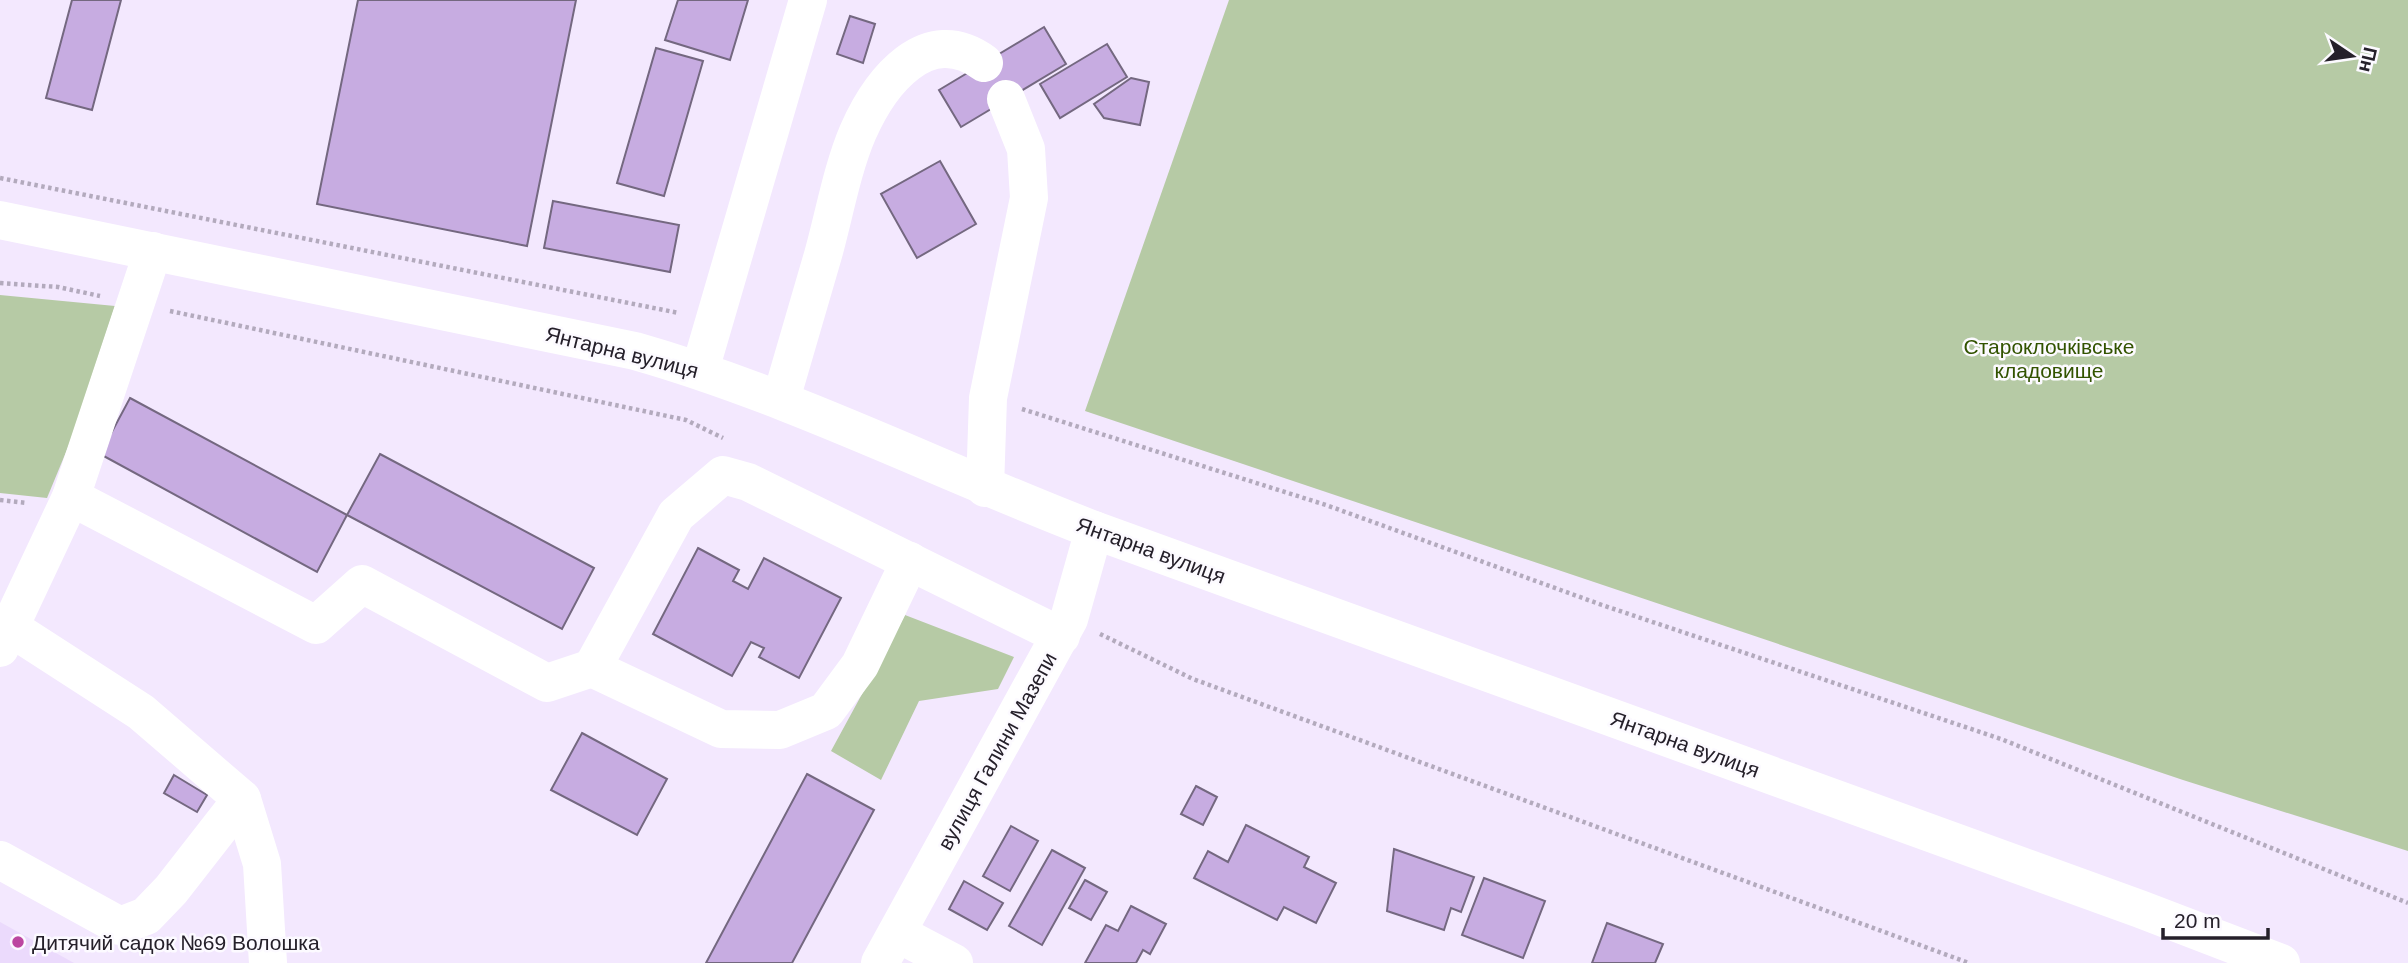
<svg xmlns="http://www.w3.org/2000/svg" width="2408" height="963" font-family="Helvetica,sans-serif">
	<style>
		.built { fill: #ebdafc }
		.green { fill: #b6caa5 }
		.building { fill: #c7ace1; stroke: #746880; stroke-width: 2 }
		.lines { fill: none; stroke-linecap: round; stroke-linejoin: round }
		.path { stroke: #b3aabd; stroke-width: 4.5; stroke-dasharray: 3.5 3.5; stroke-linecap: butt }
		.minor { stroke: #fff; stroke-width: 38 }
		.major { stroke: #fff; stroke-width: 38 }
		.poi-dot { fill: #bc47a0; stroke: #fcfaff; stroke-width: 2.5 }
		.labels { text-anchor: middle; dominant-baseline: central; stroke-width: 5; stroke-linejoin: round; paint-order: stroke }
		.park-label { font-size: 21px; fill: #325300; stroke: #fcfaff }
		.street-label { font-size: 21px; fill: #25202a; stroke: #fcfaff }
		.poi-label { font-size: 21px; fill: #25202a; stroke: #fcfaff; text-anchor: start }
	</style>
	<rect width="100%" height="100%" fill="#f3e8fe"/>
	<polygon class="built" points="0,922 74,963 0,963"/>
	<g class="green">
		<polygon points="1229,0 2408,0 2408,851 2183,780 1085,411"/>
		<polygon points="0,295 115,306 71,440 47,498 0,493"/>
		<polygon points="905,615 1014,657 998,689 919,701 881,780 831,751"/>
	</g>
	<g class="building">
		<polygon points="72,0 121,0 92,110 46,98"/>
		<polygon points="358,0 576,0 527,246 317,204"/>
		<polygon points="678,0 748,0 730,60 665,40"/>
		<polygon points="850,16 875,24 863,63 837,54"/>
		<polygon points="1044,27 1066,64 961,127 939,90"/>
		<polygon points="1107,44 1127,77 1060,118 1040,84"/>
		<polygon points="656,48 703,61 664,196 617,183"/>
		<polygon points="1131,78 1149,82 1140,125 1104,118 1094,104"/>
		<polygon points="940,161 976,224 917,258 881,194"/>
		<polygon points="553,201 679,225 670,272 544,248"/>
		<polygon points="130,398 347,515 317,572 100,454"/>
		<polygon points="380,454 594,568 562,629 347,515"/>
		<polygon points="698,548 739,570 733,581 748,589 764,558 841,598 799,678 759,657 764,648 751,642 732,676 653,634"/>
		<polygon points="582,733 667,779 637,835 551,790"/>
		<polygon points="807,774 874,810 792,963 706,963"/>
		<polygon points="174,775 207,795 197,812 164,793"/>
		<polygon points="1196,786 1217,797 1203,825 1181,814"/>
		<polygon points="1246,825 1309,857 1304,867 1336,883 1316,923 1284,907 1277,920 1194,878 1208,851 1228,862"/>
		<polygon points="1011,826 1038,841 1010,891 983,876"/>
		<polygon points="1394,849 1474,877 1461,912 1451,908 1444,930 1387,911"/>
		<polygon points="1052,850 1085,868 1042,945 1009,926"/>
		<polygon points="1484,878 1545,901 1523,958 1462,935"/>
		<polygon points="1085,880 1107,892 1091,920 1069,908"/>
		<polygon points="964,881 1003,903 987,930 949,909"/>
		<polygon points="1131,906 1166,924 1150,954 1143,950 1136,963 1085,963 1106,925 1118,931"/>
		<polygon points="1607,923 1663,944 1655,963 1592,963"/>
	</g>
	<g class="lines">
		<g class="path">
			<polyline points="0,178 679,313"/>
			<polyline points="0,283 58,287 100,296"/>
			<polyline points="170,311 686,420 723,438"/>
			<polyline points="1022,409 1326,505 1602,605 2001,739 2408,903"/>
			<polyline points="0,500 27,503"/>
			<polyline points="1100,634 1193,679 1969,963"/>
		</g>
		<g class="minor">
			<polyline points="700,370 808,0"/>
			<path d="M781,399C795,351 809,303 823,255C834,216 842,169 858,132C880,82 927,21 984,63"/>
			<polyline points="985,488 988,398 1029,198 1026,149 1006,99"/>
			<polyline points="71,497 316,625 362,584 547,683 592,668"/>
			<polyline points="11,628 141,712 242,799 262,864 268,963"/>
			<polyline points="0,648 71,497 153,251"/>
			<polyline points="592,668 676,515 723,475 748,482 1061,636"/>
			<polyline points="592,668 721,729 780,730 826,711 860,665 910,561"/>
			<polyline points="0,860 120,926 146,916 171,890 242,799"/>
			<polyline points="897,933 954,963"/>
			<polyline points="880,963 1069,619 1094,530"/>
		</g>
		<path class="major" d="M0,220L635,351C793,396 940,471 1094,530L2140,909L2281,963"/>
	</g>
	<circle class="poi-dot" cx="18" cy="942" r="7"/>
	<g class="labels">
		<g class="park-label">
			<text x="2049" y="346">Староклочківське<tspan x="2049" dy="24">кладовище</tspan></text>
		</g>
		<g class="street-label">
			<text transform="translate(622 352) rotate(14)">Янтарна вулиця</text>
			<text transform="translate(1151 550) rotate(20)">Янтарна вулиця</text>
			<text transform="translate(1685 744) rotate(20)">Янтарна вулиця</text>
			<text transform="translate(997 751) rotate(-61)">вулиця Галини Мазепи</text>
		</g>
		<g class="poi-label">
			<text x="32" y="942">Дитячий садок №69 Волошка</text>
		</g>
	</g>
	<g transform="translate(2352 56) rotate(103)" stroke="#fcfaff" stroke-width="5" paint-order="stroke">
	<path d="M0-5L12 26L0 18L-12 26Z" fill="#25202a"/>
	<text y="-10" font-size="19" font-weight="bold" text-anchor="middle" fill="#25202a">Пн</text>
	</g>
	<path d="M2163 928v10h105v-10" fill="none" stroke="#25202a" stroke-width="3.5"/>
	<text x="2174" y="928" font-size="21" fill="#25202a" stroke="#fcfaff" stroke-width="5" paint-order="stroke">20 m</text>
</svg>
